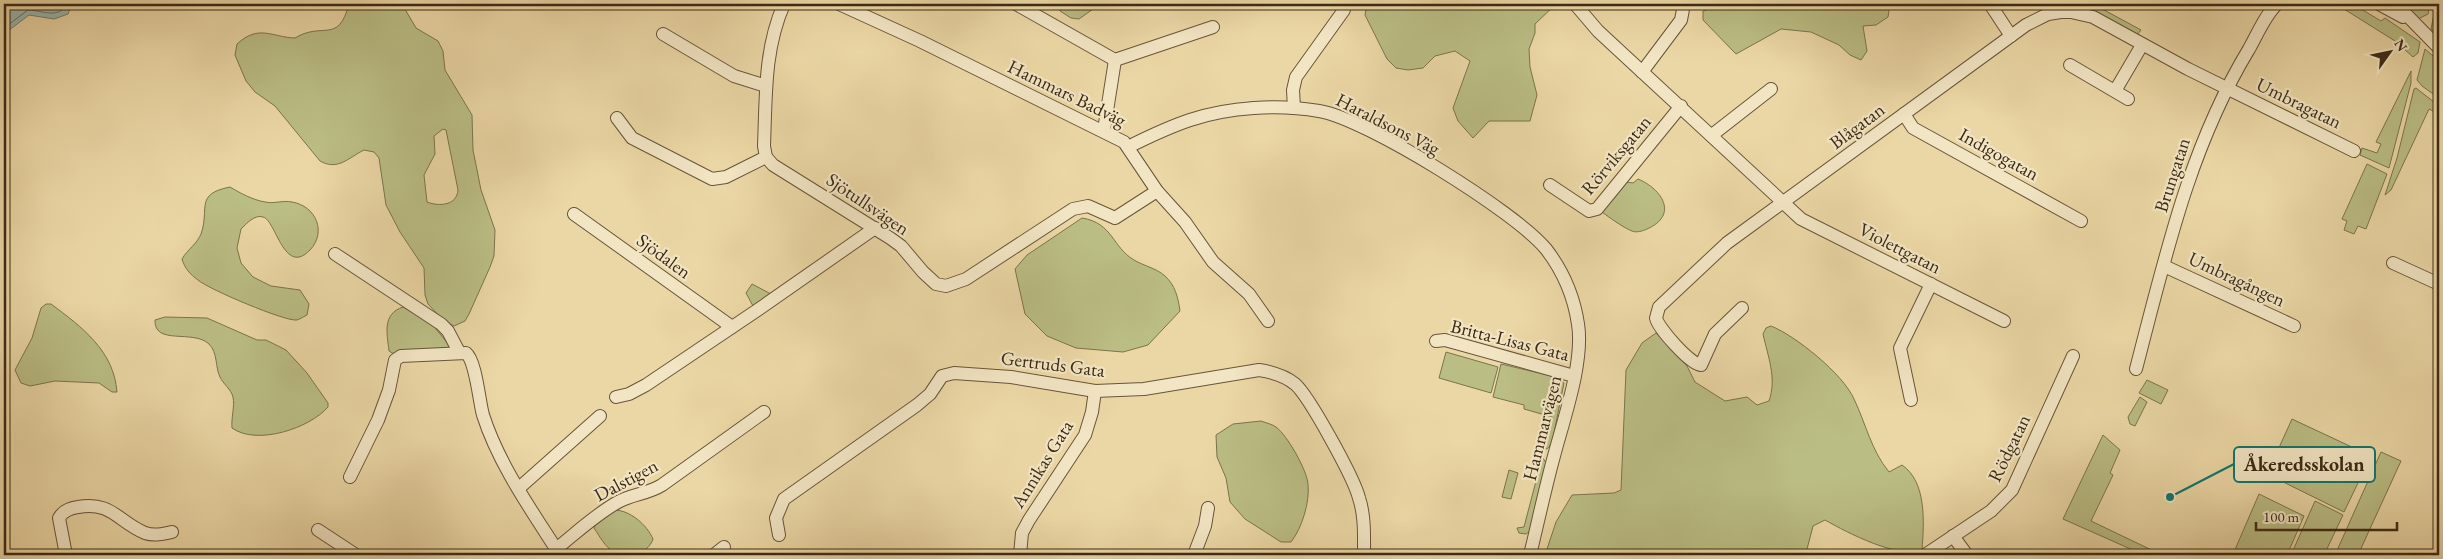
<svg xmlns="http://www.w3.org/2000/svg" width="2443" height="559" font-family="'EB Garamond',serif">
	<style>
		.green { fill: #babd84; stroke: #7b744d; fill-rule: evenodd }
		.water { fill: #9ab8af; stroke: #747f72 }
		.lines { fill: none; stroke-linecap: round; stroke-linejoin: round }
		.shore { stroke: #6b7162; stroke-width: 1 }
		.minor-casing { stroke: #68553a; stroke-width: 14 }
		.minor { stroke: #f2e5c4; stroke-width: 12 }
		.labels { text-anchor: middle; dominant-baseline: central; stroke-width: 4.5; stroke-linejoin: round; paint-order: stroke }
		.street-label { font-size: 19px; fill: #3c2a16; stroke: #f2e5c4 }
		.leader { fill: none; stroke: #0f766e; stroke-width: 2 }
		.callout-dot { fill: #0f766e; stroke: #f2e5c4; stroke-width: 2 }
		.callout { fill: #f2e5c4; stroke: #0f766e; stroke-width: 2 }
		.callout-label { font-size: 20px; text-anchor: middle; font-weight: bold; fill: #3c2a16 }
	</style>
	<rect width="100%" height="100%" fill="#ebd7a5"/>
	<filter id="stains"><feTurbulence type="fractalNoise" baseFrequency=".004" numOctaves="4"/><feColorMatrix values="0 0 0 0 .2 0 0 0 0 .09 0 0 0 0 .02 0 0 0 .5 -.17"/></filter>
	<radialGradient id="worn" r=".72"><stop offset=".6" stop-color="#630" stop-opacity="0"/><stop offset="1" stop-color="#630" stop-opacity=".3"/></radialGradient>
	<g class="green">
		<path d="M349,4H402L416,28L438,41L443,51L445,70L472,115L473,150L481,190L495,230L494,256L490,267L469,314L465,321L454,326L443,320L428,304L425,295L424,268L400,232L386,205L379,158L374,152L364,150C348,158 338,171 320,161L275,106L255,92L246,81L235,55L237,44C259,24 271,37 295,38C323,21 338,45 349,4ZM443,129L446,130L458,190C457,205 440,207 427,202L424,175L435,154L434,136Z"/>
		<polygon points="1059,4 1100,4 1079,19 1071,18 1060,11"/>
		<polygon points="1367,4 1556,4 1535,24 1535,33 1529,49 1530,67 1537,95 1530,121 1489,121 1473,138 1458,121 1453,108 1470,61 1455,51 1435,56 1423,68 1408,70 1396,68 1387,59 1365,15"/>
		<polygon points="1724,4 1890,4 1888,17 1876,25 1863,26 1867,51 1861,60 1850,55 1839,45 1811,32 1781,29 1736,54 1703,20 1703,11"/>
		<polygon points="2058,4 2093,4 2141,30 2137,35 2093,11 2057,5"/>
		<polygon points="2336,4 2356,4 2356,6 2381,21 2385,18 2420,42 2418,53 2413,57 2395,41"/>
		<polygon points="2402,4 2430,4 2428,14 2418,19"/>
		<polygon points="2436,4 2439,4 2439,38 2431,29"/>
		<polygon points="2425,49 2439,61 2439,98 2422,86 2417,80"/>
		<polygon points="2411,71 2411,83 2389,168 2360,155 2362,148 2377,153 2381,144 2376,142"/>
		<polygon points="2416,88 2439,106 2439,114 2429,109 2391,190 2385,195 2397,158 2414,89"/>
		<polygon points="2367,164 2387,174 2366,229 2358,226 2354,234 2344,230 2347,221 2342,219"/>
		<path d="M1638,179C1662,189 1679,215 1647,229C1643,231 1636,233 1632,231C1624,228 1610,218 1602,212L1626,182L1633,183Z"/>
		<path d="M230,187C240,193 253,200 265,202C274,204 283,200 292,202C316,206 327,232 310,250C284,277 276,220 263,217C255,214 246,224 241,229L237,248L241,263L253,277L271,286L300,290L309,304L307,315C305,316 300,319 297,320C286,322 208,289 198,280C190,274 185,269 182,259C187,250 197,244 201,234C210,209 194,194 230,187Z"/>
		<path d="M1082,218C1113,223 1112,247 1134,260C1144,266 1156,268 1165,276C1175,285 1178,297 1180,311L1148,345L1123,352L1076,348L1047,336L1025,314L1015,269L1027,255Z"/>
		<polygon points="752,284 771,294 753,306 746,293"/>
		<path d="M46,304H51C82,327 114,351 117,392H112L99,383L55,381L30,386L21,383L15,370L32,338L41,308Z"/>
		<path d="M403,307L432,324L453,350L394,354L389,351C387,333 382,314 403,307Z"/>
		<path d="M165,317L207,318L257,340H266L286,350L307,373L328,403V407C310,428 257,446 232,428C231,418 235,406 233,397C231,389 223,384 220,377C215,367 218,353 209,344C193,329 154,346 155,320Z"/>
		<path d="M1771,326C1796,336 1843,374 1854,399C1866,424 1871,450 1889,472L1902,465C1927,482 1924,523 1922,550C1898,559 1848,533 1825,520L1813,526L1807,549L1802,555H1545L1556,522L1572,495L1614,493L1621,490L1626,370L1642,343L1656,333L1687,366L1695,382L1725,401L1747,397L1757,405L1769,401C1777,378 1768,357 1763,334L1766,328Z"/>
		<polygon points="1446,352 1498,367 1491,393 1439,378"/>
		<polygon points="1501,364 1556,377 1564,383 1552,443 1547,449 1542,449 1538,444 1539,439 1547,440 1552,417 1524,409 1524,405 1493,397"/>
		<polygon points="2147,380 2168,390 2161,404 2139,393"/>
		<polygon points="2140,397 2147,402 2135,426 2130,424 2128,417"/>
		<polygon points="2292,419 2371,456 2344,512 2267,474"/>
		<path d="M1261,421C1266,423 1272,424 1276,427C1287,435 1307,470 1308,484C1310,502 1302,528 1291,542H1281L1245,519L1230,502L1226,478L1217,457L1216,435L1233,424Z"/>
		<polygon points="2103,435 2120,450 2110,473 2113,475 2091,521 2162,555 2144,555 2063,519"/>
		<polygon points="2381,452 2401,461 2358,555 2335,555"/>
		<polygon points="1537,457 1543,458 1546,463 1530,531 1526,534 1519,533 1517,528 1524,527 1541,462 1533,460"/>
		<polygon points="1509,470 1518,473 1511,499 1502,497"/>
		<polygon points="2259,494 2304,516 2287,555 2240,555 2234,552"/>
		<polygon points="2315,501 2343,515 2324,555 2291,555"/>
		<path d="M614,510C630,510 647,525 653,539C648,554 628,559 614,552C605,547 600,537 594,528L597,522Z"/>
	</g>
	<polygon class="water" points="4,4 72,4 68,14 54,19 29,15 4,34"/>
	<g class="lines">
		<path class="shore" d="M4,28L28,10C41,10 59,20 67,4"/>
		<defs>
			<g id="minor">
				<path d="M784,4C764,49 766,97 764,146L766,157L773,165L890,238L901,246L923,272L936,284L946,286L966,279L1073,209L1088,206L1115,218L1157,191"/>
				<polyline points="839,4 920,41 1124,142 1157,191 1185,222 1213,262 1249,294 1268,321"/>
				<polyline points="1016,4 1115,60 1213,27"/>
				<polyline points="1575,4 1598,31 1801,219 2004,321"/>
				<polyline points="1990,4 2011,36"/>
				<polyline points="2379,4 2403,17"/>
				<polyline points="2396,4 2439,48"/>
				<polyline points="663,34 734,76 766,86"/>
				<polyline points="2070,65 2128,99"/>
				<polyline points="1642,72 1681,20 1684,4"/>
				<polyline points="2115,91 2142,45"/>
				<polyline points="1294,108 1293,90 1296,77 1344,10"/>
				<polyline points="1904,114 1913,128 2081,221"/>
				<polyline points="617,118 632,138 712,179 726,177 766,157"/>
				<polyline points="1104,130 1115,60"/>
				<polyline points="1712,135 1771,89"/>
				<path d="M1128,147C1148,137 1169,127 1190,120C1229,107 1278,104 1319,111C1365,118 1517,213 1546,249C1563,271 1574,297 1578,324C1584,362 1564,418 1554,456C1545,489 1538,522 1530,555"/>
				<polyline points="1550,185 1589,211 1597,209 1681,106"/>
				<polyline points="574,214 732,327"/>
				<polyline points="335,254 441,324 448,331 459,352"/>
				<polyline points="2393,263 2439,284"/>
				<polyline points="2164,266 2294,326"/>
				<path d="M1742,308L1715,334L1701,365C1691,365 1658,328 1656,318L1659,307L1727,243L2026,25L2048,14L2061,12H2071L2093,17L2188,69L2354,151"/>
				<polyline points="1436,341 1445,340 1574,376"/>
				<path d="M2136,369C2165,258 2189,148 2249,49C2257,35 2265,15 2277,4"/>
				<polyline points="616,397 629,394 646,385 759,309 875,228"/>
				<polyline points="1911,400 1900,348 1931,284"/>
				<path d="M350,477L378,420L389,390L395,360L401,356L466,353C476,361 479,401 483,415C499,465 532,511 560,555"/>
				<polyline points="519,488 600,416"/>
				<polyline points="318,530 356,555"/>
				<path d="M779,535L776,518L784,499L917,405L930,394L942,376L954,373L1011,377L1095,391L1144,389L1259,370C1272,372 1284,375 1295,384C1309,396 1354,478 1359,498C1365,516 1364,536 1364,555"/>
				<polyline points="1953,536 1967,555"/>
				<path d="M556,549C576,533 596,514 618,502C632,494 648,494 662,485L764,412"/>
				<path d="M66,555L59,518C63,511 70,508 78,507C112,501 118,522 145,533C154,536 163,534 172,532"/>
				<polyline points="714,555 724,547"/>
				<polyline points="1020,555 1022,533 1029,520 1085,435 1092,412 1095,391"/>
				<polyline points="1194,555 1205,526 1208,508"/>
				<polyline points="1925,555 1991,511 2012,490 2073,356"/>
			</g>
		</defs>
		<use href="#minor" class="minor-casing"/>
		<use href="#minor" class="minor"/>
	</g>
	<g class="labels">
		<g class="street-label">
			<text transform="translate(1067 93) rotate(26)">Hammars Badväg</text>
			<text transform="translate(2299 103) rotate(26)">Umbragatan</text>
			<text transform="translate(1388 124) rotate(27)">Haraldsons Väg</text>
			<text transform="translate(1857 126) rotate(-37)">Blågatan</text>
			<text transform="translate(1999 154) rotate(29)">Indigogatan</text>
			<text transform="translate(1616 155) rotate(-50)">Rörviksgatan</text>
			<text transform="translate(2172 175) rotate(-72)">Brungatan</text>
			<text transform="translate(868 204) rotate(34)">Sjötullsvägen</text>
			<text transform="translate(1900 248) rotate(27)">Violettgatan</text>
			<text transform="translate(664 256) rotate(36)">Sjödalen</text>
			<text transform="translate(2237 279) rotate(25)">Umbragången</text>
			<text transform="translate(1510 340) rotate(14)">Britta-Lisas Gata</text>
			<text transform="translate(1053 364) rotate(7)">Gertruds Gata</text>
			<text transform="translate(1542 428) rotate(-76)">Hammarvägen</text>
			<text transform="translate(2009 448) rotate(-64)">Rödgatan</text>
			<text transform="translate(1042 464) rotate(-58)">Annikas Gata</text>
			<text transform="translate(626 480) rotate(-28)">Dalstigen</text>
		</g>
	</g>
	<path class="leader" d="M2170 497L2234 464"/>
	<circle class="callout-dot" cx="2170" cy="497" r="5"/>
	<rect class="callout" x="2234" y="447" width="141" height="35" rx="5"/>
	<g class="callout-label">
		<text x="2304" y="471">Åkeredsskolan</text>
	</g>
	<rect width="2443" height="559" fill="none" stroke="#ebd7a5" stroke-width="20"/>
	<rect x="5" y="5" width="2433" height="549" fill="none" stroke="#3c2a16" stroke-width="2.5"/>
	<rect x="10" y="10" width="2423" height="539" fill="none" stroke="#3c2a16"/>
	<g transform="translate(2390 52) rotate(57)" stroke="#f2e5c4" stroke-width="4" paint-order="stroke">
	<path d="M0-4L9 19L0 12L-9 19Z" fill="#3c2a16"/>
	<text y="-8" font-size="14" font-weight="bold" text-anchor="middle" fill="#3c2a16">N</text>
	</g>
	<path d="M2256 522v8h141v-8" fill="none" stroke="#3c2a16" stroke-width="2.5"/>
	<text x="2263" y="522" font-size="15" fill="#3c2a16" stroke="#f2e5c4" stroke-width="4" paint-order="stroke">100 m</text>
	<rect width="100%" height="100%" filter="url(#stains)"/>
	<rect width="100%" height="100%" fill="url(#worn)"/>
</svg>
